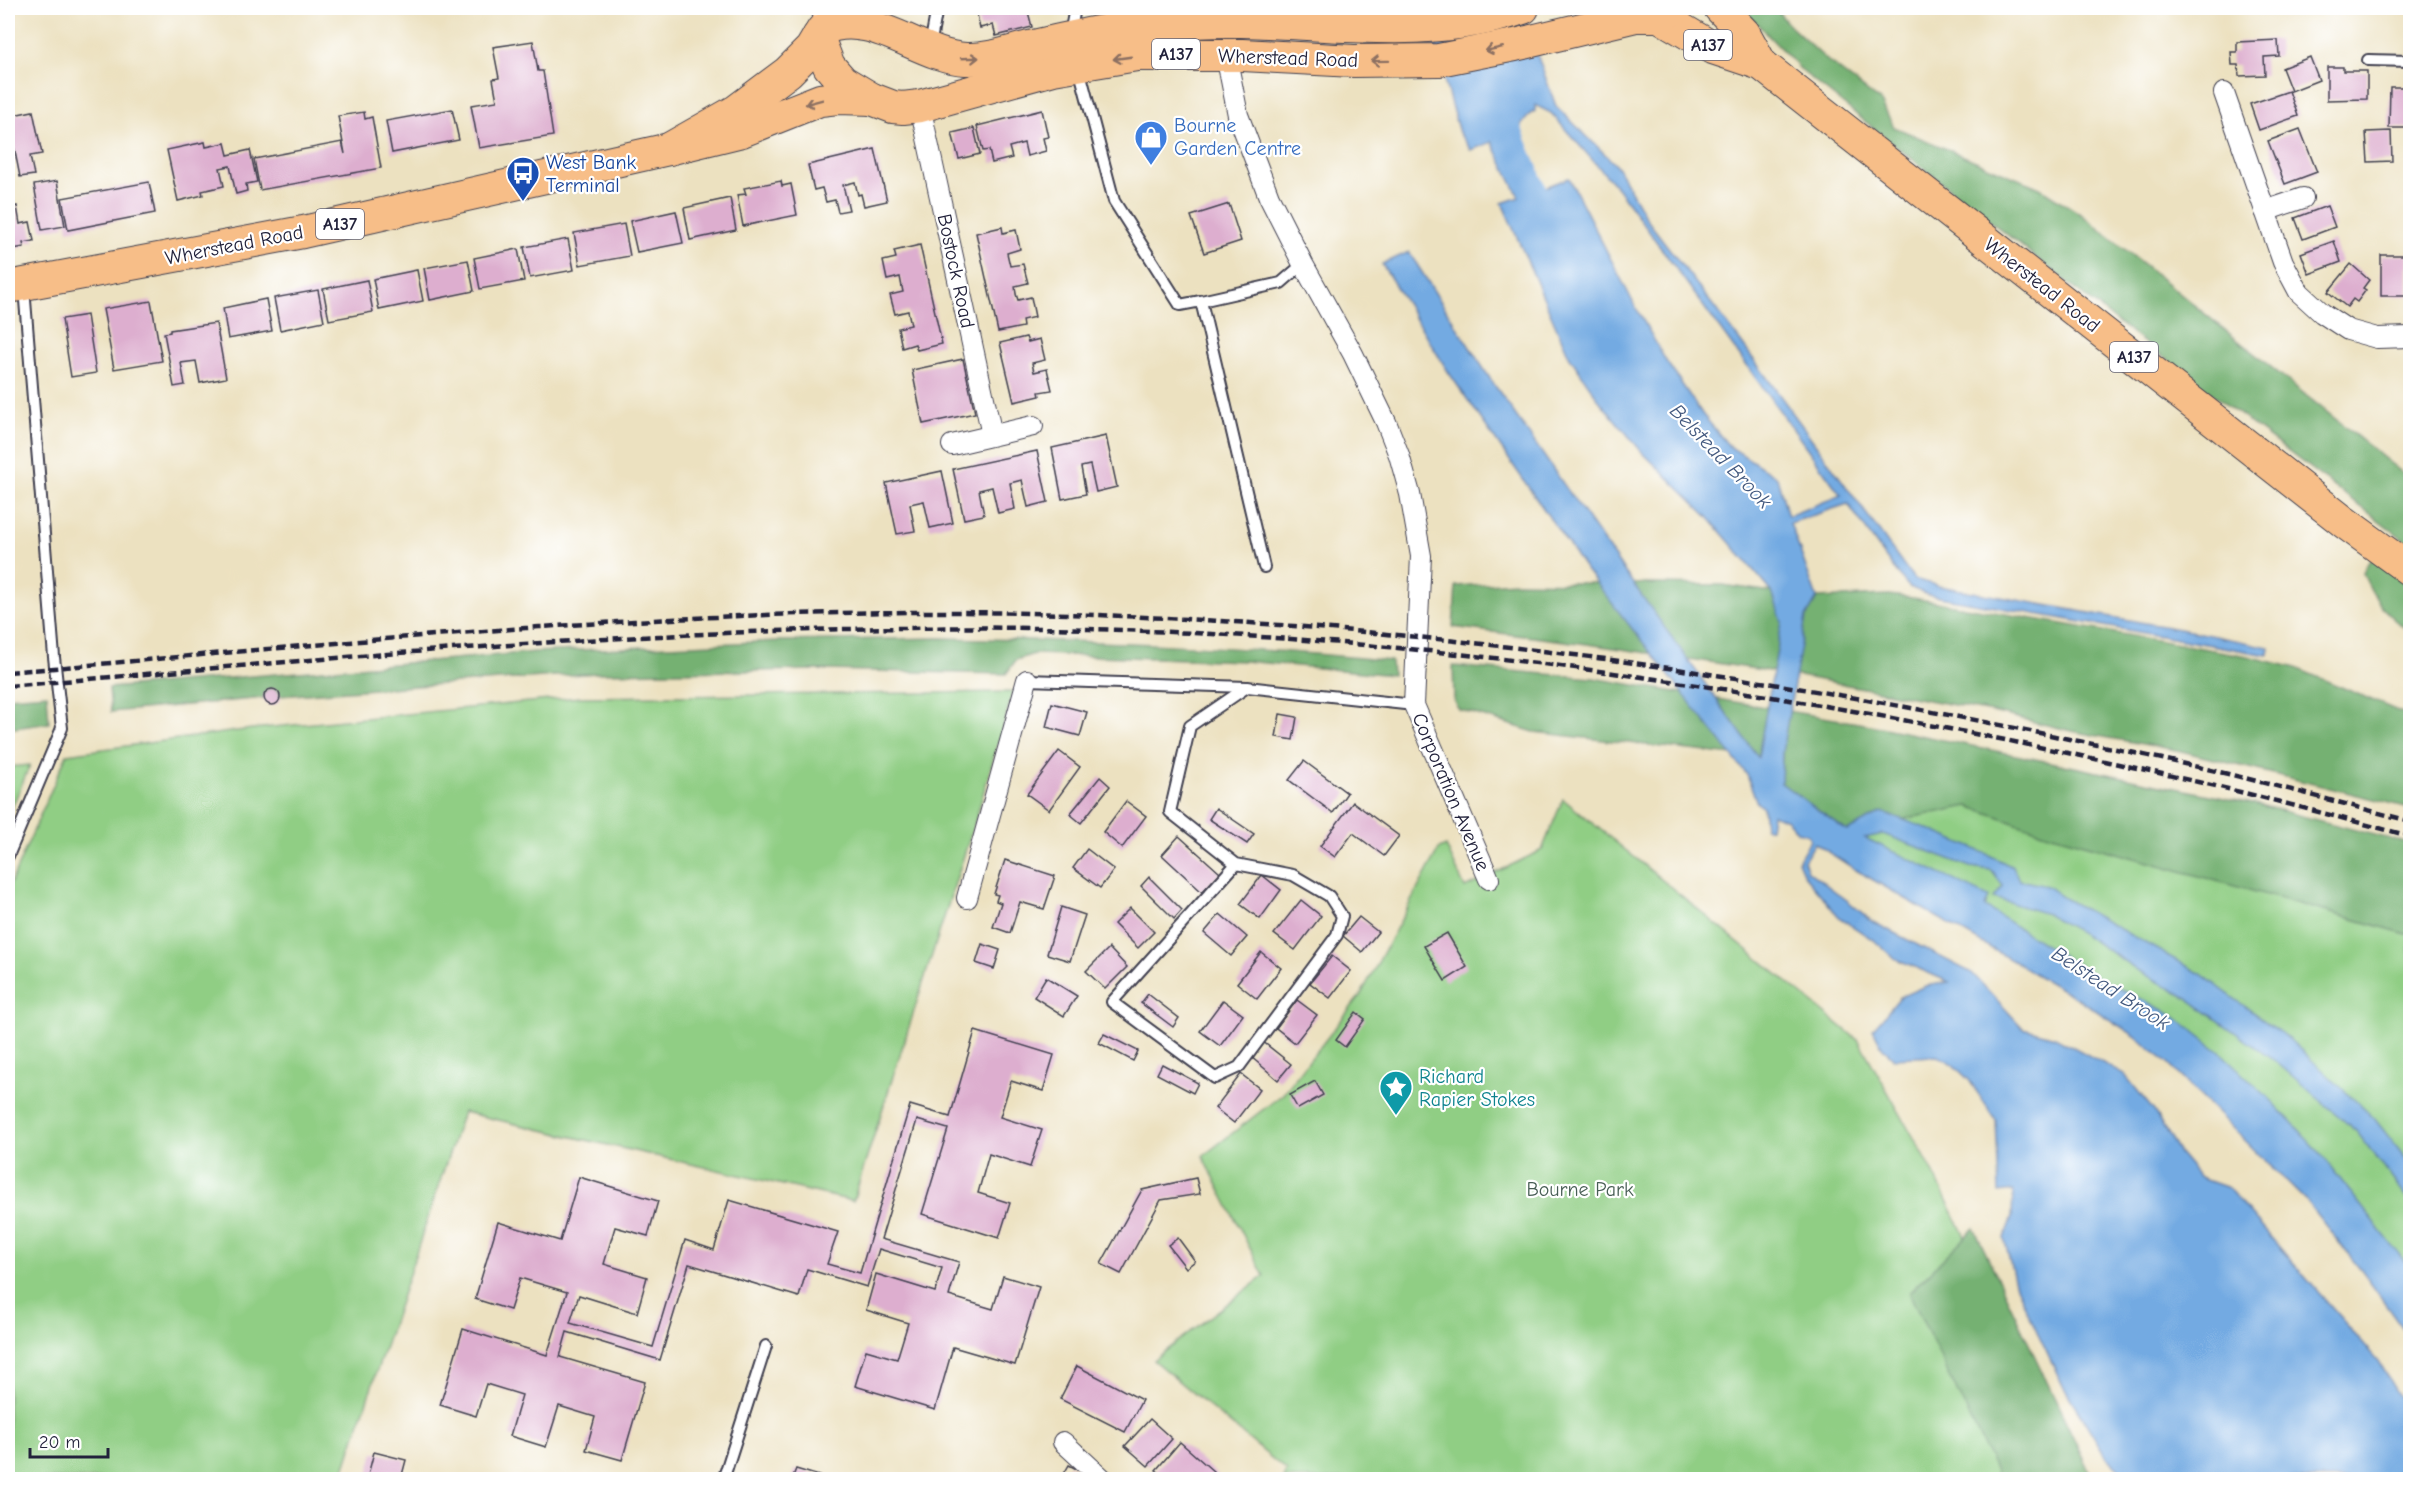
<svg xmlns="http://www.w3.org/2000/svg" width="2418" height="1487" font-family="'Comic Neue',sans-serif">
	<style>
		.green { fill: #90ce84; stroke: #597860; stroke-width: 1.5 }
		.forest { fill: #74b172; stroke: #4b6a56; stroke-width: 1.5 }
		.water { fill: #73aae2; stroke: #4a668e; stroke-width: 1.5; fill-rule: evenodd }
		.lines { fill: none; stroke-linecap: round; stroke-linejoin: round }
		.stream { stroke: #73aae2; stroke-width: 8 }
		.building { fill: #ddaecf }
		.lane-casing { stroke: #403f4f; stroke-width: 14 }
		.street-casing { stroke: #403f4f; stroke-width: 22 }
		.primary-casing { stroke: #403f4f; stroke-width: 34 }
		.lane { stroke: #fff; stroke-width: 10 }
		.street { stroke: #fff; stroke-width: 20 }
		.primary { stroke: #f7be88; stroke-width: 32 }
		.rail { stroke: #22223b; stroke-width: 4.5; stroke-dasharray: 9 4.5; stroke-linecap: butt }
		.oneway { stroke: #8c7062 }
		.labels { text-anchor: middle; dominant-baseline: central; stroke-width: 4.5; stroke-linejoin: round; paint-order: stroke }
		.shield { fill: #fff; stroke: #646476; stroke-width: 1.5 }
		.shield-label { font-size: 18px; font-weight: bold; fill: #22223b }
		.street-label { font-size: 20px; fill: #22223b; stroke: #fff }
		.shop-label { font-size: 20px; fill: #366cbe; stroke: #fff; text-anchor: start }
		.transit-label { font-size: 20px; fill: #164399; stroke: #fff; text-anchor: start }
		.culture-label { font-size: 20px; fill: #0d838f; stroke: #fff; text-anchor: start }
		.park-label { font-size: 20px; fill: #485e55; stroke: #fff }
		.water-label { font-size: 21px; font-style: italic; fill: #42587e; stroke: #fff }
	</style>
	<rect width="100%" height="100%" fill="#fff"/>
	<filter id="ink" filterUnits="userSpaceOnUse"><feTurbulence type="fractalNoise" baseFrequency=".0167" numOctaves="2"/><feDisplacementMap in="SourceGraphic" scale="12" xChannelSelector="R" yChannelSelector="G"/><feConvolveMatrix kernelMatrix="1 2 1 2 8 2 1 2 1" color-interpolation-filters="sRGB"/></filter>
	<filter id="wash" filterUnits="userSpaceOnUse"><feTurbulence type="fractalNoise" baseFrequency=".008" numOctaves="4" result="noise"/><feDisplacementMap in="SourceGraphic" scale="24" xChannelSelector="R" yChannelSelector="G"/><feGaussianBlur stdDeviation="1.35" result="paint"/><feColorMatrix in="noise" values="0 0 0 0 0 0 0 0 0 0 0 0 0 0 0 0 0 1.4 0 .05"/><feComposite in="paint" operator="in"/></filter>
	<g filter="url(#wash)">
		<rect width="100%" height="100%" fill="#ece1c0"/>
		<g class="green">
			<polygon points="1013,692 977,815 853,1201 463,1112 341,1479 8,1479 8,889 67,754 252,729 580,697"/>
			<polygon points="30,765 8,817 8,767"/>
			<polygon points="1563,799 1859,1041 1931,1168 2085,1479 1284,1479 1287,1471 1153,1360 1264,1276 1203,1156 1283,1094 1360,996 1439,849 1446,846 1465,888 1542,850"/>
			<polygon points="1968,806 2410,928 2410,1316 2315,1147 1827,818"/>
		</g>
		<g class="forest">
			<polygon points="1742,8 1775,8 1789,25 1828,61 1881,102 1894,127 2040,188 2081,214 2410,479 2410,544 2117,322 1803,72"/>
			<path d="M2378,554L2410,578V631C2388,619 2372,596 2363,573L2368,563Z"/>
			<polygon points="1516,582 1723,585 1772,592 1806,617 1817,598 1889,595 1913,598 2248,656 2296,668 2410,716 2410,808 2181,751 2076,732 1992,712 1783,673 1587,644 1453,627 1456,586"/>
			<path d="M938,638C1089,641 1240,645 1391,661L1392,675L1245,661L1034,654L1016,660L1006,674L823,670L597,673L279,696L278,692L271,688L264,693V698L111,712L109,688L535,652L779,641Z"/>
			<polygon points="1453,666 1593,678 1870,725 2263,806 2410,844 2410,935 2045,833 1968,806 1847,831 1781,783 1782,752 1758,758 1534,732 1458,709 1454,701"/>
			<polygon points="47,694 49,723 8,729 8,697"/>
			<polygon points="1974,1228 2093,1479 2000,1479 1909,1293"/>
		</g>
		<path class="water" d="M1424,8H1520L1556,106L1617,166L1648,221L1735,334L1914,579L1939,586L2190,631L2269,647L2268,655L1928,595L1909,587L1893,568L1848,504L1790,523L1817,598L1806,617L1782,752L1781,783L1847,831L1882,812L1926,828L1989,855L2013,867L2019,880L2047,886L2064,898L2201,974L2289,1039L2374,1118L2410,1164V1202L2357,1132L2275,1061L2187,998L2136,969L2083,934L2047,914L1994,898L2003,886L1991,870L1970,867L1883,834L1865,838L1989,897L1985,907L2100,979L2170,1013L2219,1051L2273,1102L2315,1147L2410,1268V1338L2364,1274L2306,1201L2167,1063L2135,1036L2080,1000L1856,870L1815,843L1804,861L1808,871L1848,901L1873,922L1972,973L2023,1028L2055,1037L2125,1075L2154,1111L2178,1152L2200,1178L2228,1188L2378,1361L2410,1415V1479H2131L2107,1458L2063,1386L2016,1287L2004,1238L2012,1217L2013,1191L1999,1193L1996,1120L1969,1080L1949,1061L1937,1056L1893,1058L1882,1047L1873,1029L1900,997L1925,986L1949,982L1894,958L1875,941L1840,918L1804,875L1798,861L1810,840L1808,835L1798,832L1787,820L1772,814L1770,828H1765L1763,807L1757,803L1747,775L1586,570L1449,373L1382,264L1409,252L1489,377L1624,571L1758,757L1782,622L1772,592L1708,517L1642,452L1601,403L1569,356L1502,203L1519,197L1492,142L1471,150L1459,133ZM1535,105L1551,113L1618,189L1841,495L1788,516L1777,477L1729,446L1703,415L1666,361L1634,304L1569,178L1540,189L1516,132L1530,114L1535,111Z"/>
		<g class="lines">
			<polyline class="stream" points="1516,124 1546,198"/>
		</g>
		<g id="blocks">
			<g class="building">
				<polygon points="987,8 1027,8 1032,27 996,36 993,25 980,28 976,10"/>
				<polygon points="2278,40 2279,56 2264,57 2265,75 2239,76 2238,65 2232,65 2231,52 2237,52 2237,42"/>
				<polygon points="533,41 538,71 543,71 553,136 479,148 471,105 497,101 493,79 499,78 493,47"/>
				<polygon points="2310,57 2319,80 2291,91 2282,68"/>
				<polygon points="2327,67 2343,67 2343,71 2367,71 2367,99 2327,100"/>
				<polygon points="2390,87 2410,87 2410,128 2389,128"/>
				<polygon points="2289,91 2298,116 2259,130 2250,104"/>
				<polygon points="452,109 459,140 392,153 386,121"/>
				<polygon points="1042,110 1048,137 1043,138 1046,151 1027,156 1024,143 1009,147 1012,158 992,163 989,150 983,151 977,126"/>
				<polygon points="33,111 42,154 30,156 34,175 20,177 8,116"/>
				<polygon points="364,112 365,119 372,117 381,168 260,190 254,159 342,142 345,154 338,116"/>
				<polygon points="974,128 980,154 959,159 952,133"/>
				<polygon points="2300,129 2317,172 2285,184 2268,141"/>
				<polygon points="2391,131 2392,161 2368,162 2366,132"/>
				<polygon points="205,142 206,147 225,143 228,155 250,150 257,182 246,184 247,191 236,194 230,166 220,168 224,186 202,191 203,195 178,201 167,150"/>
				<polygon points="875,149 887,201 864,206 861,194 858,195 855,182 843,185 849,210 838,212 835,200 826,202 822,188 814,190 808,165"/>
				<polygon points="57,181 65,226 42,230 34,185"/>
				<polygon points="781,181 782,186 791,184 797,215 743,226 737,195 746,194 744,188"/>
				<polygon points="149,182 155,213 68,230 62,198"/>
				<polygon points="730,198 736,230 690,240 684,208"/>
				<polygon points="1229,204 1241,241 1204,253 1191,216"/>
				<polygon points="17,206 20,224 30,222 34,241 23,243 24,247 8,250 8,208"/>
				<polygon points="2327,206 2335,227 2303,239 2295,218"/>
				<polygon points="676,211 683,243 637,252 630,221"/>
				<polygon points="624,224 630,256 580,265 574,233"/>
				<polygon points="1002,227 1003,233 1016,230 1020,249 1007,253 1010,266 1023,264 1028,283 1015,286 1016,294 1018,300 1031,297 1035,317 1022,320 1023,327 998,332 976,233"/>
				<polygon points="568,239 574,270 530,278 524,247"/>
				<polygon points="2334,241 2341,262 2309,274 2301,253"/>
				<polygon points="920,245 942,344 917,350 915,344 902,348 898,328 911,325 908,311 895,314 890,295 903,292 900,277 887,280 883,261 896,258 894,251"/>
				<polygon points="518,249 524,281 480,289 474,258"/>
				<rect x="2381" y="255" width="27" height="41"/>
				<polygon points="468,260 474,291 430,300 424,268"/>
				<polygon points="2351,264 2369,280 2363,288 2366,290 2357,302 2353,299 2347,307 2328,292"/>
				<polygon points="417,270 423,301 379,310 373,279"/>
				<polygon points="367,280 373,312 329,320 323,289"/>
				<polygon points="318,290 324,321 280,330 274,298"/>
				<polygon points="266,299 272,331 228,339 223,308"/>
				<polygon points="151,301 162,361 114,369 103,309"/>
				<polygon points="87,315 96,373 71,377 62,319"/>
				<polygon points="216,323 226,378 200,383 196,361 181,363 185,385 174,387 164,333 170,332 170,330"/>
				<polygon points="1026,337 1028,342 1040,339 1045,360 1032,363 1034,372 1047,369 1052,390 1039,392 1040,396 1014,402 1000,343"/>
				<polygon points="963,359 975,413 923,424 912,370"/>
				<polygon points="1106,436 1117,487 1096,492 1090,465 1081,467 1086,494 1062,499 1052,448"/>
				<polygon points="1037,451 1048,502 1028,507 1022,480 1010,483 1015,509 998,513 992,487 979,490 984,515 964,519 953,469"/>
				<polygon points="942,471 953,523 930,528 924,501 910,504 915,531 897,534 886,483"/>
				<circle cx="272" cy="697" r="8"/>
				<polygon points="1052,703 1087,712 1080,736 1046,727"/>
				<polygon points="1280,714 1297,717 1293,740 1276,737"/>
				<polygon points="1059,751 1080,767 1049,810 1027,794"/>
				<polygon points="1304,761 1347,793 1333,813 1289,780"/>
				<polygon points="1100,777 1110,786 1081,823 1070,814"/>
				<polygon points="1126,801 1146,816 1122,848 1103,832"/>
				<polygon points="1353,802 1399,836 1384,856 1353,833 1335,857 1320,846"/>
				<polygon points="1216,808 1254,834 1247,844 1209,819"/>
				<polygon points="1179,836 1220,873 1202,892 1162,855"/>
				<polygon points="1087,849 1114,870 1100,888 1073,868"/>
				<polygon points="1005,860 1055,876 1044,909 1020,902 1010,933 993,927 1001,903 996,901 998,895 994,894"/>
				<polygon points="1262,875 1281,890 1260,919 1240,904"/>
				<polygon points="1149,877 1182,910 1174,919 1141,886"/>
				<polygon points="1301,900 1321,916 1295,950 1274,934"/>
				<polygon points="1061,907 1085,915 1070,961 1047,954"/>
				<polygon points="1130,908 1154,932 1138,948 1114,924"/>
				<polygon points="1220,914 1247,937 1231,956 1204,933"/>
				<polygon points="1359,917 1378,932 1362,952 1343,936"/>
				<polygon points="1447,933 1467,967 1445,981 1424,946"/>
				<polygon points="982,944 1000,950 994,969 976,963"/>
				<polygon points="1109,948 1127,967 1105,989 1086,971"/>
				<polygon points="1261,952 1281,968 1257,999 1237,983"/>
				<polygon points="1332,956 1351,971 1330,998 1310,983"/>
				<polygon points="1046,977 1077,996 1064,1016 1034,997"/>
				<polygon points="1148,994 1179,1018 1173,1027 1141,1003"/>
				<polygon points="1223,1000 1243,1015 1220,1046 1200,1031"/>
				<polygon points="1297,1000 1317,1015 1295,1043 1276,1028"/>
				<polygon points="1356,1012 1365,1019 1345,1047 1336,1040"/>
				<polygon points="975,1031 1054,1055 1043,1091 1011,1081 1000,1117 1042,1130 1030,1167 989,1154 978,1193 1010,1203 999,1238 922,1214 948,1129 917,1120 881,1239 959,1262 949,1296 993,1309 1003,1276 1039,1287 1015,1365 953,1347 935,1410 855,1386 866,1350 897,1359 908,1323 866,1310 876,1274 935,1292 942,1268 879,1249 867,1287 807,1269 799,1297 689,1264 660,1360 567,1332 560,1357 645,1382 622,1460 586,1450 595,1417 559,1406 546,1447 510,1436 522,1395 486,1384 476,1416 440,1405 463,1329 547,1355 567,1292 520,1278 510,1310 475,1299 498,1222 560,1241 579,1177 658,1201 648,1236 615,1227 604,1264 647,1277 637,1313 579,1295 570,1323 653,1347 685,1240 714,1250 729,1200 838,1232 827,1264 860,1273 910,1105 950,1117"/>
				<polygon points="1104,1034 1138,1051 1133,1061 1099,1043"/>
				<polygon points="1262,1041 1291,1064 1278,1080 1250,1056"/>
				<polygon points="1162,1064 1198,1083 1193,1093 1157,1074"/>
				<polygon points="1241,1074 1260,1089 1234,1123 1215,1108"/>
				<polygon points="1315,1081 1323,1095 1298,1109 1290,1095"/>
				<polygon points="1196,1178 1200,1194 1161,1200 1121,1274 1101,1264 1142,1190"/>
				<polygon points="1178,1238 1195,1261 1186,1268 1168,1245"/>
				<polygon points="1077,1366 1142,1400 1125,1432 1060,1399"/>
				<polygon points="1150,1419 1172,1439 1148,1466 1125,1446"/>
				<polygon points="1180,1442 1222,1479 1167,1479 1156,1470"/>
				<polygon points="374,1452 406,1460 401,1479 367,1479"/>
				<polygon points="1069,1465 1095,1479 1061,1479"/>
				<polygon points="796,1469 826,1478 825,1479 792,1479"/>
			</g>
		</g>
	</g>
	<g filter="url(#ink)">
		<use href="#blocks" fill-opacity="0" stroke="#403f4f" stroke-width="1.5"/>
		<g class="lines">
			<defs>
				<g id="lane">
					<polyline points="818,8 819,27"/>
					<polyline points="1070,34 1075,8"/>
					<polyline points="930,46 937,8"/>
					<polyline points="2368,60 2410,61"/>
					<polyline points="1079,68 1114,201 1180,305 1201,301"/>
					<polyline points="1264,567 1201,301 1281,283 1303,264"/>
					<polyline points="1027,680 1247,687 1414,705"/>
					<polyline points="8,856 62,728 54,657 24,288"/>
					<polyline points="1236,864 1293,875 1329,896 1342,916 1337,935 1239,1067 1215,1078 1112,1002 1236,864 1170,812 1190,726 1247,687"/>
					<polyline points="723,1480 766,1346"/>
				</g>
				<g id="street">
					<polyline points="1226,55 1238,115 1269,197 1303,264 1353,354 1386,422 1399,455 1410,494 1421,556 1414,705 1489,879"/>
					<polyline points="2224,93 2283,262 2299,292 2322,313 2348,330 2377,338 2410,337"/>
					<polyline points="920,106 992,435"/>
					<polyline points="2265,211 2303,198"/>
					<polyline points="952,445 1033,426"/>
					<polyline points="967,898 1027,680"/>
					<polyline points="1063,1442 1104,1480"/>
				</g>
				<g id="primary">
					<polyline points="1720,8 1744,33 1761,64"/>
					<polyline points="1659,16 1713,48 1761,64 2344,522 2410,570"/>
					<polyline points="818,37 829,66 842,81 872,99 893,107 903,108 920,106 1053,69 1137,55 1242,55 1354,61 1439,60 1515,45 1636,16 1659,16 1676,8"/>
					<path d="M669,149L736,111L788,72L811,49L823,29C871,7 919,57 966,59C987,60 1009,52 1029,47C1068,38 1109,28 1149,25C1179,22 1210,21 1240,21C1335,23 1431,40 1523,8"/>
					<polyline points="8,287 303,232 669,149 742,131 820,100 838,98 872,99"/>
				</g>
			</defs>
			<use href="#lane" class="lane-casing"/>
			<use href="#street" class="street-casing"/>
			<use href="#primary" class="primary-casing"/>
			<use href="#lane" class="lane"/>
			<use href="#street" class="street"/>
			<use href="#primary" class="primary"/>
			<g class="rail">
				<path d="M8,672C315,646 622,612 931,612C1358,612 1782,673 2198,767C2269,783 2340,803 2410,821"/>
				<path d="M8,686C368,655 727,620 1089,629C1462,639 1835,698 2198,782C2269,798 2340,818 2410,836"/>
			</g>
		</g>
		<defs><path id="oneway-shaft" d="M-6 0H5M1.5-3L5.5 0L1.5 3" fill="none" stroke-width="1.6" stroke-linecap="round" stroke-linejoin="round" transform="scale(1.5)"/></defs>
		<g class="oneway">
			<use href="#oneway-shaft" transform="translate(1494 49) rotate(168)"/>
			<use href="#oneway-shaft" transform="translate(970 58) rotate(-2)"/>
			<use href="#oneway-shaft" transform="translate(1122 58) rotate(172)"/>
			<use href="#oneway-shaft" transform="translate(1380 61) rotate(179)"/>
			<use href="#oneway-shaft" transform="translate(814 102) rotate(165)"/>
		</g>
	</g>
	<defs>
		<symbol id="shop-pin" viewBox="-11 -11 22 30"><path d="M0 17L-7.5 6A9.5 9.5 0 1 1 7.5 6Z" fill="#3f7fe0" stroke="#fff"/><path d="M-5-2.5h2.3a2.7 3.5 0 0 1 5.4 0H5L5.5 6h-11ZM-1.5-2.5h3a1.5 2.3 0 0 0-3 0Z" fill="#fff"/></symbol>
		<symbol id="bus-pin" viewBox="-11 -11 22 30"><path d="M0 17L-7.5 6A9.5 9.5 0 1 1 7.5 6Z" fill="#1a4fb4" stroke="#fff"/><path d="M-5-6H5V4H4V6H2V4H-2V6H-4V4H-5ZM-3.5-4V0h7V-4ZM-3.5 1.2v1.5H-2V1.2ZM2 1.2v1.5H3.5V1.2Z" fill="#fff"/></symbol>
		<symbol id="sight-pin" viewBox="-11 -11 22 30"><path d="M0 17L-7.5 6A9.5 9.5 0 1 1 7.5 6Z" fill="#0f9aa8" stroke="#fff"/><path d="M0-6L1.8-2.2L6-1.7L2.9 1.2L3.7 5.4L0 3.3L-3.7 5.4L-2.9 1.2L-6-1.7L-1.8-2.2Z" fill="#fff"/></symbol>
	</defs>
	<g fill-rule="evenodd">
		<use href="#shop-pin" x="1132" y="118" width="38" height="52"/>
		<use href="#bus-pin" x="504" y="154" width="38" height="52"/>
		<use href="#sight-pin" x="1377" y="1068" width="38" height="52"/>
	</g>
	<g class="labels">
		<g class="shield">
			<rect x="1684" y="30" width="48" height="30" rx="4.5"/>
			<rect x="1152" y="39" width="48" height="30" rx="4.5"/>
			<rect x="316" y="209" width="48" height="30" rx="4.5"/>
			<rect x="2110" y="342" width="48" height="30" rx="4.5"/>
		</g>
		<g class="shield-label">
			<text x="1708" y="45">A137</text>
			<text x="1176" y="54">A137</text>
			<text x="340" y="224">A137</text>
			<text x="2134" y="357">A137</text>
		</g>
		<g class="street-label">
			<text transform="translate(1288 58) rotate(2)">Wherstead Road</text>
			<text transform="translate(234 245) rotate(-11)">Wherstead Road</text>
			<text transform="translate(956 271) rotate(78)">Bostock Road</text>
			<text transform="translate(2042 285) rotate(38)">Wherstead Road</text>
			<text transform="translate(1451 792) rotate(67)">Corporation Avenue</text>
		</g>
		<g class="shop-label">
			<text x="1174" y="125">Bourne<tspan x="1174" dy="23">Garden Centre</tspan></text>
		</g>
		<g class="transit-label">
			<text x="546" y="162">West Bank<tspan x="546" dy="23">Terminal</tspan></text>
		</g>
		<g class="culture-label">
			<text x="1419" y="1076">Richard<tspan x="1419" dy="23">Rapier Stokes</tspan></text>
		</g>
		<g class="park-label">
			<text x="1580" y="1189">Bourne Park</text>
		</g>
		<g class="water-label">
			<text transform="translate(1721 456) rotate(46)">Belstead Brook</text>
			<text transform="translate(2111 988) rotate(33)">Belstead Brook</text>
		</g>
	</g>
	<rect width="2418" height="1487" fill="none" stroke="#fff" stroke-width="30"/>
	<path d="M30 1448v9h78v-9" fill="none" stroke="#22223b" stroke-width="3"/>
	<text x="39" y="1448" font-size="18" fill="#22223b" stroke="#ffffff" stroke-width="4.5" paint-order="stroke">20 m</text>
</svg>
